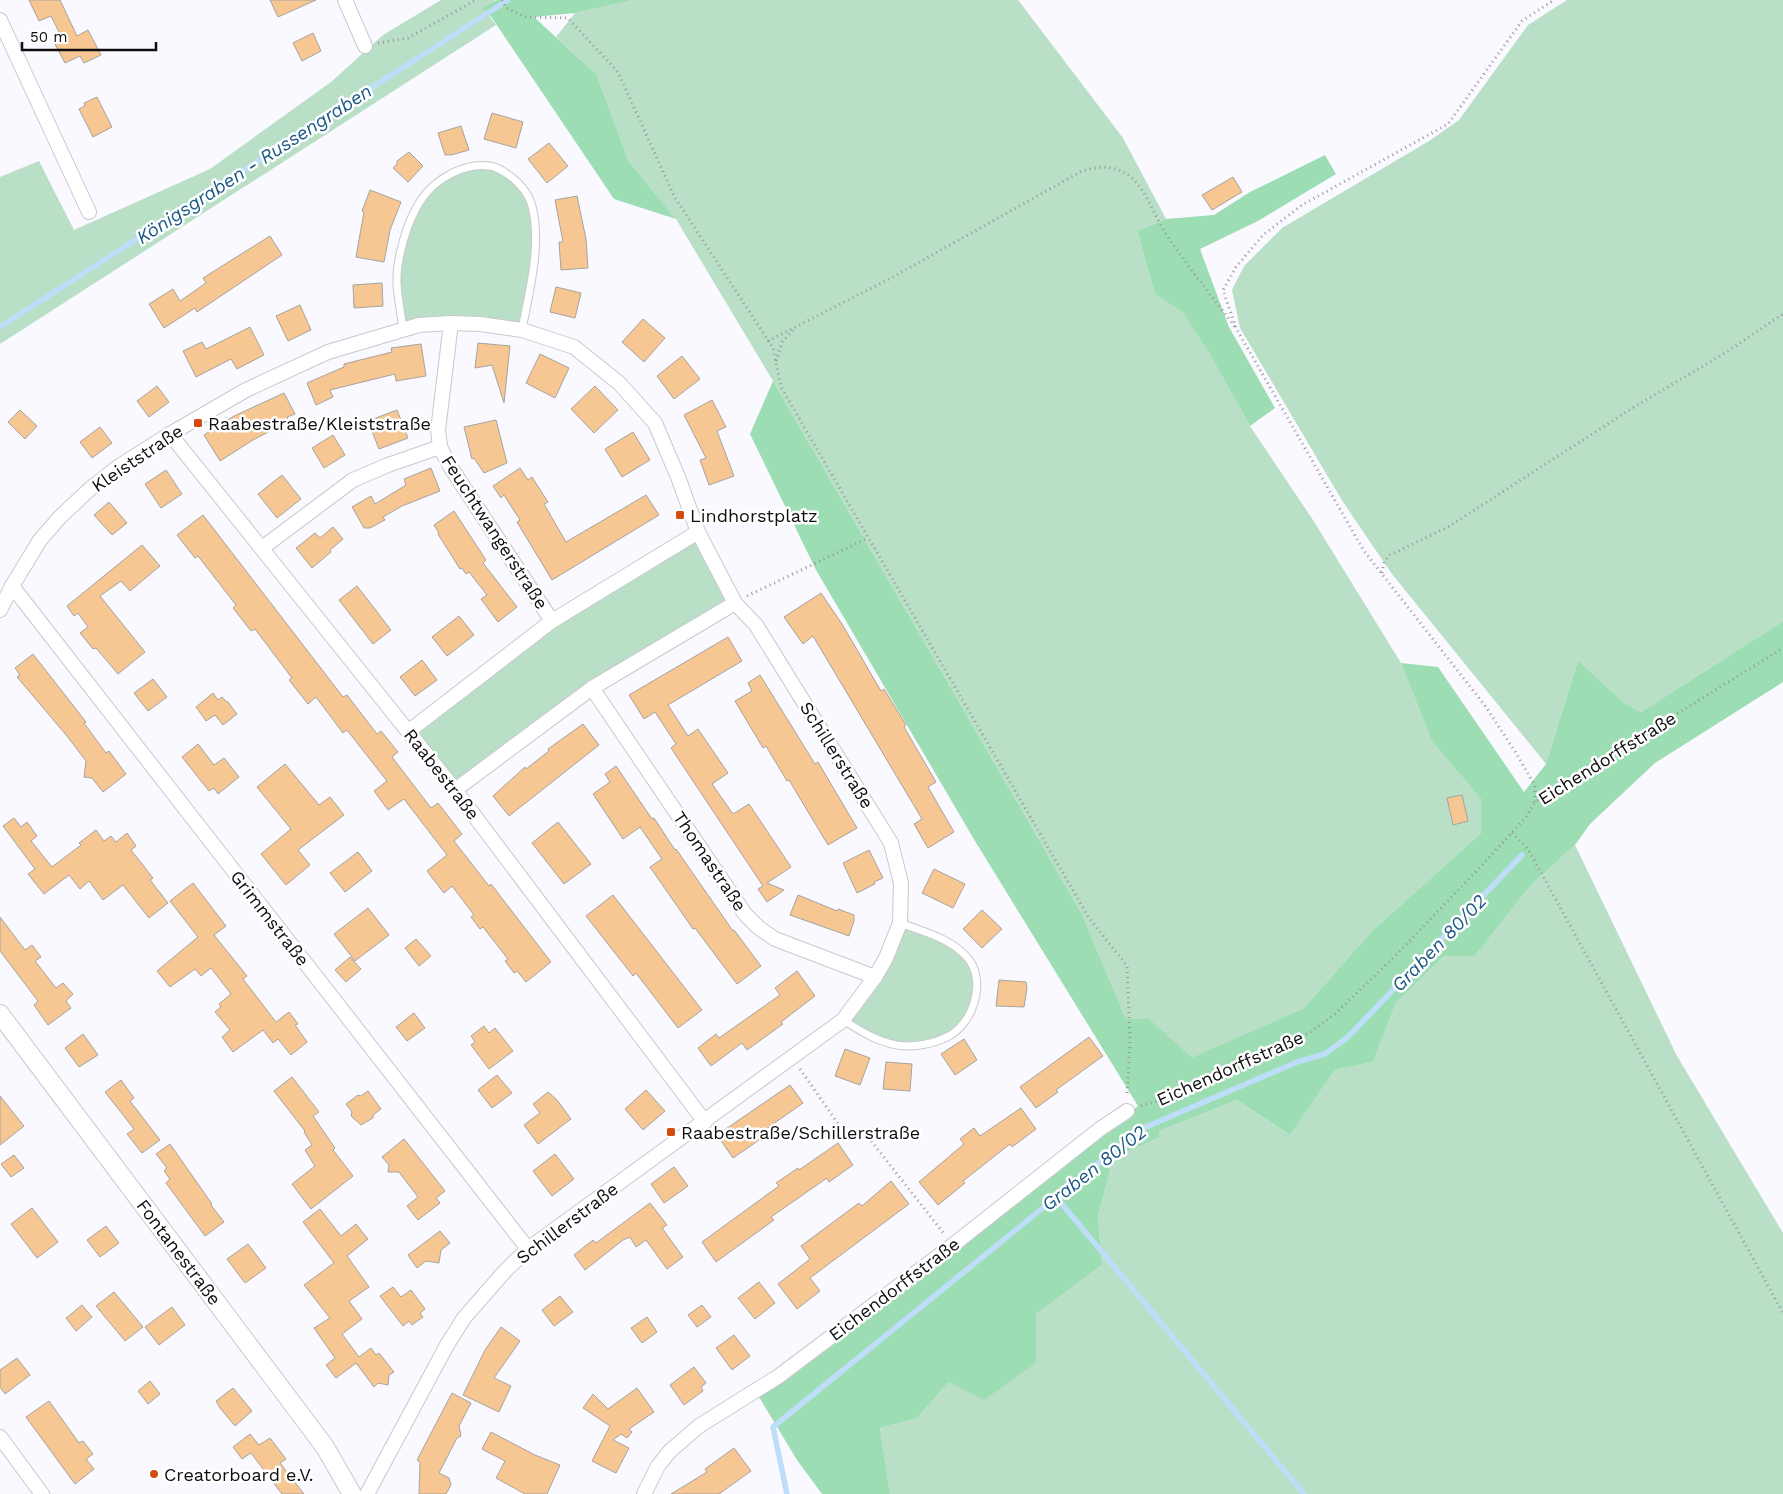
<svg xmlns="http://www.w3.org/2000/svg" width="1783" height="1494" font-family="'Work Sans',sans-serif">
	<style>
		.green { fill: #b9dfc6 }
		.forest { fill: #9dddb4 }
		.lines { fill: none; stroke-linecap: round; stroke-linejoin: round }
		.stream { stroke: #bdddf9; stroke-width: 5.5 }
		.building { fill: #f6c693; stroke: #a7a39f }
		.service-casing { stroke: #c8c9ce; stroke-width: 9 }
		.minor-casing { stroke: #c8c9ce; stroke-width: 16 }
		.tertiary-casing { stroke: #c8c9ce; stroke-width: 20 }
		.path { stroke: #97979b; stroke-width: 3; stroke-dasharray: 1 4; stroke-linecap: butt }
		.service { stroke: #fff; stroke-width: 7 }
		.minor { stroke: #fff; stroke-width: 14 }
		.tertiary { stroke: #fff; stroke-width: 18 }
		.poi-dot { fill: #d24c0e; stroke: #fff; stroke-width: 2 }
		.labels { text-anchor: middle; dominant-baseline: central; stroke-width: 5; stroke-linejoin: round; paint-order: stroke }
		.poi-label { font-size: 18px; fill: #0e0e10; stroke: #fff; text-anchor: start }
		.street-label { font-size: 18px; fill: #0e0e10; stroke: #fff }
		.water-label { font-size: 19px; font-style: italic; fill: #1c5983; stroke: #fff }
	</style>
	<rect width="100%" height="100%" fill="#f9f9ff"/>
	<g class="green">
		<polygon points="441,0 496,0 483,8 496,25 0,344 0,177 39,161 74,230 210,169 331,82 383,35"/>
		<polygon points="634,0 1018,0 1123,138 1166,219 1137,231 1155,294 1183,313 1209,353 1250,426 1313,520 1401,663 1432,742 1481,799 1481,833 1371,932 1304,1008 1192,1059 1149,1020 1126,1019 1082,914 773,381 676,219 628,160 597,75 556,37 575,13"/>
		<polygon points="1567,0 1783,0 1783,621 1641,712 1623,702 1578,660 1546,764 1392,574 1343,502 1240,328 1232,290 1244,266 1282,228 1429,141 1459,120 1528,25"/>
		<path d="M490,167C502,173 513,178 521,189C546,222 527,290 520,328L404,327L398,282L403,248L410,225L423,201L440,182L462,170Z"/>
		<polygon points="697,535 732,602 456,787 411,731 549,625"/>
		<polygon points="1575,845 1677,1056 1783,1233 1783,1494 890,1494 880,1428 916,1419 949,1382 1036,1363 1036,1314 1102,1265 1098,1217 1113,1159 1160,1137 1159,1131 1237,1100 1290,1135 1335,1070 1373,1062 1396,1003 1444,956 1475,956 1532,884"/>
		<path d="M902,925C924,934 953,941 968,962C985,985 971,1022 947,1035C935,1042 905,1046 891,1042C877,1038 860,1027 846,1020Z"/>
	</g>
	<g class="forest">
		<polygon points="497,0 634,0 575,13 534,17 597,75 628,160 676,219 614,199 492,18 482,8"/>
		<polygon points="1325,155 1336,174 1258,221 1200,249 1229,327 1275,408 1250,426 1209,353 1183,313 1155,294 1137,231 1166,219 1214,215 1250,192"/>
		<polygon points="773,381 1082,914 1126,1019 1149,1019 1192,1058 1304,1008 1371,932 1481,833 1481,799 1432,742 1401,663 1438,667 1524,792 1546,764 1578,660 1623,702 1641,712 1783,621 1783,682 1655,763 1590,824 1575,845 1532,884 1475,956 1444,956 1396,1003 1373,1062 1335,1070 1290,1135 1237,1100 1159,1131 1160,1137 1113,1159 1098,1217 1102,1265 1036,1314 1036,1363 984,1400 949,1382 916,1419 880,1428 890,1494 822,1494 797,1460 759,1397 765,1385 783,1377 993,1222 1138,1106 975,841 816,570 750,434"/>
	</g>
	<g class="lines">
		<g class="stream">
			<polyline points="0,327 508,0"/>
			<polyline points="1056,1197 1304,1494"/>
			<polyline points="787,1494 773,1427 1139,1130 1297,1062 1325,1054 1348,1037 1522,855"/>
		</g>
	</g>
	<g class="building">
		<polygon points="29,0 60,0 77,36 88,30 101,55 84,63 80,56 65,63 55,44 63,40 51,16 39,21"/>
		<polygon points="270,0 316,0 278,17"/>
		<polygon points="313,33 321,51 302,61 293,43"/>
		<polygon points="97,97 112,127 93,137 79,109 85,106 84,103"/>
		<polygon points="492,113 523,122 516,148 484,139"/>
		<polygon points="461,126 469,150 451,155 445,155 438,133"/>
		<polygon points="549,143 568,166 547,183 528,159"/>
		<polygon points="409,152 423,166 408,182 393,168 397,164 397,161"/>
		<polygon points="1233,177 1242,192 1212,210 1202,195"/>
		<polygon points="370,190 401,202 390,230 384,262 356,257 364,212 362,211"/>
		<polygon points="577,196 586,239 588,268 561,270 559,242 563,242 555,200"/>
		<polygon points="270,236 282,255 197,312 195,308 164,328 149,304 173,289 180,301 206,283 203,278"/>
		<polygon points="382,283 383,306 354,308 353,285"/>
		<polygon points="556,287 581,293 575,318 550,312"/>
		<polygon points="300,305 311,330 288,341 276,316"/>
		<polygon points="643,319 665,338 644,362 622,342"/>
		<polygon points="250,327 264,355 237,369 231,359 196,377 183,351 202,342 206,349"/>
		<polygon points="478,343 510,346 504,403 492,365 475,368"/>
		<polygon points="421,344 426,376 396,381 395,374 330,390 333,397 316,405 307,383 344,367 344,364 392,352 391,348"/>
		<polygon points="540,354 569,368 555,398 526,383"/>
		<polygon points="682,356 700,379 674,399 657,376"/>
		<polygon points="157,386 169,402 149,417 137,401"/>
		<polygon points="595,386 618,410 594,433 571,409"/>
		<polygon points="284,393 295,414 287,417 289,421 253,440 220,461 204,435 234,416"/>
		<polygon points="712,400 726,427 717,431 734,476 709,485 700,460 706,458 684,415"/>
		<polygon points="20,410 37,426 25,439 8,422"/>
		<polygon points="397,410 408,438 379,449 368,421"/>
		<polygon points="496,420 507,463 484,473 474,458 472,459 464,427"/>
		<polygon points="100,427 112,443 92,458 80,442"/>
		<polygon points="633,432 650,460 622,477 605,449"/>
		<polygon points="333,435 345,455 324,468 312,448"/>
		<polygon points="431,468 440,491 402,506 383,517 385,520 370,528 364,528 352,507 371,496 375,504 406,485 404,479"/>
		<polygon points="520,468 528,480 532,477 548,502 544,504 566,542 646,495 659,515 552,580 517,522 520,520 504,495 501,498 493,486"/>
		<polygon points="166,470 182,494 161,508 145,484"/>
		<polygon points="282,475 301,499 277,518 258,494"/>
		<polygon points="109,502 127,523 112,535 94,515"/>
		<polygon points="454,511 486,560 483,563 517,607 498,622 481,599 487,595 469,572 466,574 462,568 460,569 438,534 439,533 434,525"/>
		<polygon points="203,515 343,697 347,695 377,734 381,731 398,752 392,757 431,808 438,803 462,834 454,841 489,886 491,884 551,962 526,982 517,971 514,973 505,961 508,959 483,927 480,929 471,917 474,915 452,886 444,893 427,871 447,855 404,799 388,810 374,791 387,781 347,730 343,733 316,697 308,704 289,680 292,678 255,629 251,631 233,608 236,605 198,556 195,558 177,535"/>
		<polygon points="333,527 343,539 330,550 331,552 312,568 296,548 315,533 320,538"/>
		<polygon points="142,545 160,566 130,591 121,581 100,596 145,652 118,674 96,648 93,649 80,633 88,627 78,613 74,616 67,606"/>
		<polygon points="357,586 391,630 373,644 339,600"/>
		<polygon points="821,593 842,624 881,691 884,689 906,725 904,727 936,782 928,787 954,832 928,848 914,824 922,819 813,636 803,644 784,617"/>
		<polygon points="459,616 474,635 447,656 432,637"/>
		<polygon points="728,637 742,661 668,705 688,736 698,729 728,773 712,784 733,814 749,804 791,867 767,883 784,890 767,902 758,889 763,886 671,748 676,744 655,712 644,719 629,695"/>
		<polygon points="33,654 86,722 84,723 106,753 109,751 126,774 103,792 92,778 84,777 86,761 67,736 17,677 20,675 15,668"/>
		<polygon points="422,660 437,680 415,696 400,677"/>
		<polygon points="760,675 815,764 818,762 857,828 828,845 789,780 787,781 766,746 763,748 735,701 752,691 748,683"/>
		<polygon points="153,679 167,697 148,711 134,693"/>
		<polygon points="213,693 218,700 222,697 227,702 228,702 237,714 223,725 215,715 206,721 196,707"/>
		<polygon points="583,724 599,745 509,816 493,796 525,767 526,769 549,751 548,749"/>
		<polygon points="198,744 214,765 224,758 239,777 218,794 214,788 209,791 182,757"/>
		<polygon points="285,764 319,805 330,797 344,815 298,850 310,865 286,885 261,854 291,829 257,787"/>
		<polygon points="616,766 652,819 654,818 675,850 676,849 733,931 734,930 761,966 737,984 695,928 693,929 650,867 662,859 640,827 623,839 593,794 610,782 605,774"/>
		<polygon points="1462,795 1468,821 1453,825 1447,798"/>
		<polygon points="14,818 21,827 27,822 37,836 31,841 52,867 81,845 79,843 96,830 104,841 111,836 116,842 127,833 136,846 131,850 153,878 150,880 168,903 149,918 123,885 103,900 89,881 80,889 69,875 44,894 28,874 35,869 3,826"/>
		<polygon points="558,822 591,864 564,884 532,843"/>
		<polygon points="869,850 883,878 874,882 875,884 857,893 843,863"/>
		<polygon points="358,852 372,871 345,892 330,873"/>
		<polygon points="934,869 965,884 953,908 922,893"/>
		<polygon points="193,883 226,926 214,935 247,976 243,979 276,1022 289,1012 298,1024 295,1025 307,1042 291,1055 278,1039 273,1043 263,1030 233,1052 222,1037 230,1030 215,1012 221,1007 219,1004 231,994 211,968 201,976 195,969 170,987 157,971 198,937 170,901"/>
		<polygon points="613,895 702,1010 678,1028 636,973 633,976 586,916"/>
		<polygon points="798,895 837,911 838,909 854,915 854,921 849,936 790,915"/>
		<polygon points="368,908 389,935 355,961 334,934"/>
		<polygon points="982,910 1002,929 982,948 963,929"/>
		<polygon points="0,917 25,950 32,945 41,957 35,961 56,988 63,983 73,994 66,1001 71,1008 48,1025 34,1005 38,1001 0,951"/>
		<polygon points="416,939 431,956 419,966 405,948"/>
		<polygon points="350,957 361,969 346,982 335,970"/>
		<polygon points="797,971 815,996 781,1022 783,1024 747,1050 742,1043 711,1066 698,1048 716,1034 719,1038 780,995 775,988"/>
		<polygon points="999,980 1026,982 1027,988 1024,1007 996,1006"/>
		<polygon points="414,1013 425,1028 407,1041 396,1027"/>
		<polygon points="484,1026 489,1033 495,1028 513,1051 489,1069 471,1045 475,1042 471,1036"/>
		<polygon points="83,1034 98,1055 79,1067 65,1048"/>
		<polygon points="1089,1037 1103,1056 1056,1090 1058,1092 1036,1108 1020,1087"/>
		<polygon points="964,1039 977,1060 955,1075 941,1054"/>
		<polygon points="845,1049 870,1058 860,1085 835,1076"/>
		<polygon points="886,1062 912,1064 910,1091 883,1089"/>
		<polygon points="497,1075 512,1093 492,1108 478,1090"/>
		<polygon points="292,1077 319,1112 313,1116 335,1148 333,1150 353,1176 311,1209 292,1184 315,1166 305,1150 312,1145 304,1132 305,1131 274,1091"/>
		<polygon points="121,1080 134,1098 130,1101 160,1140 142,1153 127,1134 134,1129 105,1092"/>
		<polygon points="790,1085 803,1103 762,1132 765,1136 733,1158 717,1135"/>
		<polygon points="646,1090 665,1111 643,1130 625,1109"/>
		<polygon points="368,1091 381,1109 373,1115 373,1118 361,1125 351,1116 352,1112 346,1104 358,1095 361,1096"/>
		<polygon points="548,1092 557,1100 571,1119 538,1144 524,1125 540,1113 533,1104"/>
		<polygon points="0,1096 24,1126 0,1145"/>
		<polygon points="1021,1108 1036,1129 1012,1147 1010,1144 963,1181 965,1183 938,1205 919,1182 964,1144 960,1139 974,1128 980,1136"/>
		<polygon points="404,1139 445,1191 436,1198 440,1203 418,1220 407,1206 418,1197 399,1172 388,1172 389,1165 382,1157"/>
		<polygon points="838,1143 853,1165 829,1182 827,1178 771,1217 774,1220 716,1262 702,1242 779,1186 776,1183 798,1168 799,1170"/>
		<polygon points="170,1144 212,1204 211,1205 224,1222 205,1236 166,1183 170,1179 164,1171 167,1168 156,1154"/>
		<polygon points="555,1154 574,1179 552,1196 533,1171"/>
		<polygon points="14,1155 24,1168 11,1177 1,1164"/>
		<polygon points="674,1167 688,1186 664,1203 651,1184"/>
		<polygon points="891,1181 909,1204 810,1278 820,1291 797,1309 778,1284 810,1259 801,1246 859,1203 862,1206"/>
		<polygon points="650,1203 667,1225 662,1228 683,1257 667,1269 646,1240 636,1247 630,1237 623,1240 585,1270 574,1255 593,1240 596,1243"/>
		<polygon points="32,1208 58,1242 37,1258 11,1224"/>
		<polygon points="320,1209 341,1236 356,1224 368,1239 347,1256 369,1287 349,1301 362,1319 342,1334 359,1357 371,1348 376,1355 379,1353 394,1372 389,1375 388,1385 378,1383 374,1387 356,1363 336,1378 326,1365 335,1358 314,1328 330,1318 304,1285 334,1263 303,1222"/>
		<polygon points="106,1226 119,1243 100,1257 87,1240"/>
		<polygon points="440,1231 450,1243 441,1250 439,1263 426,1261 417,1268 408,1255"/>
		<polygon points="248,1244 266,1268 245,1283 227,1259"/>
		<polygon points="759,1282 775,1303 755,1319 738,1298"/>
		<polygon points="393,1287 401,1297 411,1290 425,1309 420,1313 423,1317 412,1325 409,1321 403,1326 380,1296"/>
		<polygon points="114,1292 143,1327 125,1341 96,1306"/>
		<polygon points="560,1296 573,1312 554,1326 542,1310"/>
		<polygon points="82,1305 92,1317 76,1331 66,1318"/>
		<polygon points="702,1305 711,1317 697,1327 688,1315"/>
		<polygon points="172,1307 185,1325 159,1345 145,1327"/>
		<polygon points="647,1317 657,1332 642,1343 631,1328"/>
		<polygon points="501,1327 520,1341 494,1378 511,1386 499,1412 463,1395 485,1350"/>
		<polygon points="734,1335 750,1356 732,1370 716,1348"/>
		<polygon points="17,1358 30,1375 5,1394 0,1387 0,1370"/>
		<polygon points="694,1367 706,1383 701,1387 703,1391 684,1405 670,1385"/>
		<polygon points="150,1381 160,1394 148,1404 138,1391"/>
		<polygon points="233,1388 252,1411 235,1426 220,1408 216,1401"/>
		<polygon points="637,1388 654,1412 629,1429 632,1432 627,1438 621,1434 613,1440 629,1448 616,1473 592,1461 610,1426 583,1408 593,1394 608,1409"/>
		<polygon points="452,1393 471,1403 459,1426 461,1436 457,1438 439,1473 449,1478 451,1485 446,1494 419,1494 420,1462 417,1460"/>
		<polygon points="49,1401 79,1443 83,1441 93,1454 86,1459 94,1469 75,1484 26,1417"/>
		<polygon points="491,1432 535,1455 560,1465 547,1494 525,1494 496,1478 505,1461 482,1449"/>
		<polygon points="250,1434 259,1445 270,1438 286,1459 280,1463 304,1494 282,1494 251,1453 242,1459 233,1447"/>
		<polygon points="734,1448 751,1471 719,1494 671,1494 707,1472 705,1469"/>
	</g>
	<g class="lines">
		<defs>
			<g id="service">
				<path d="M403,329C401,314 398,299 397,284C396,259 407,221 421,200C435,179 463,163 489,166C499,167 511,176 518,183C524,189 530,198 532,206C542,246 529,291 522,330"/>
				<path d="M843,1020C862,1032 882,1045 906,1046C919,1046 935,1043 947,1037C972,1025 986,985 970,961C954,939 924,932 900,923"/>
			</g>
			<g id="minor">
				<polyline points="345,0 365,46"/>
				<polyline points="0,20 89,212"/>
				<polyline points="451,323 438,430 440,447 451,468 552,621"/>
				<polyline points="170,434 455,790 705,1122"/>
				<polyline points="262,548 353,480 388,465 440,447"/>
				<polyline points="12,586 528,1249"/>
				<polyline points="0,610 12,586 40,540 60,517 91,488 118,467 170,434 246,390 328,352 419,325 451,323 480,324 522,330 574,347 619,383 655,423 678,477 698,532 735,603 756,625 891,843 901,883 900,923 886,958 875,977 843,1020 528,1249 506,1270 464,1318 447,1345 367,1494"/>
				<polyline points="592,688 745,914 759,928 775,939 875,977"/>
				<polyline points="409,731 552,621 698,532"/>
				<polyline points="455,790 592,688 735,603"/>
				<polyline points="0,1437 42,1494"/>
				<polyline points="644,1494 658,1466 670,1451 699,1426 779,1376 953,1245 1100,1129 1127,1111"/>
			</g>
			<polyline id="tertiary" points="0,1014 325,1447 352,1494"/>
		</defs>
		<use href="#service" class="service-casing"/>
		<use href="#minor" class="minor-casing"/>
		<use href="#tertiary" class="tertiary-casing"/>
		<g class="path">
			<polyline points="502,0 506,8 526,17 568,18 618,72 674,196 773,348 781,387 1089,918 1127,966 1130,1040 1127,1097"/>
			<polyline points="378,43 408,38 476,0"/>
			<path d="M768,341L891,278L1082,171C1101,166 1115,164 1132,178C1148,193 1154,216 1166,234C1187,266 1212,296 1235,327"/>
			<polyline points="776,361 782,342 793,330"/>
			<polyline points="1382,573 1384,562 1390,555 1448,527 1634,407 1725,353 1783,314"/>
			<polyline points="747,596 868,538"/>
			<polyline points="1535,802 1535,786 1516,753 1486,707 1364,551 1236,328 1223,290 1236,267 1263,235 1302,205 1448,124 1522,21 1554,0"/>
			<polyline points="1512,833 1528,849 1783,1313"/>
			<polyline points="800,1069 839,1125 868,1137 945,1235"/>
			<polyline points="1141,1106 1157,1101 1246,1062 1309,1033 1335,1014 1399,952 1486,861 1526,817 1535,802 1783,648"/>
		</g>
		<use href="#service" class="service"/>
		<use href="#minor" class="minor"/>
		<use href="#tertiary" class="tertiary"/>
	</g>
	<g class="poi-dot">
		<rect x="193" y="418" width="10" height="10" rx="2.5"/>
		<rect x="675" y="510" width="10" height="10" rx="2.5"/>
		<rect x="666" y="1127" width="10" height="10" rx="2.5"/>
		<circle cx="154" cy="1474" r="5"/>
	</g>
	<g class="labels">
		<g class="poi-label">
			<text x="208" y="423">Raabestraße/Kleiststraße</text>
			<text x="690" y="515">Lindhorstplatz</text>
			<text x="681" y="1132">Raabestraße/Schillerstraße</text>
			<text x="164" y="1474">Creatorboard e.V.</text>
		</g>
		<g class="street-label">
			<text transform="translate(137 458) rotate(-34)">Kleiststraße</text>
			<text transform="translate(495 532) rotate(57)">Feuchtwangerstraße</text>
			<text transform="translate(837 755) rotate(58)">Schillerstraße</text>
			<text transform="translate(1607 758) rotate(-32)">Eichendorffstraße</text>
			<text transform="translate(442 774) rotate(52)">Raabestraße</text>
			<text transform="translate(710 861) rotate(56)">Thomastraße</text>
			<text transform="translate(270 918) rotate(52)">Grimmstraße</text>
			<text transform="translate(1230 1068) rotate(-24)">Eichendorffstraße</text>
			<text transform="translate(567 1223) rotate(-37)">Schillerstraße</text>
			<text transform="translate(179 1252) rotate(53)">Fontanestraße</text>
			<text transform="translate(894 1289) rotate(-37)">Eichendorffstraße</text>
		</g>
		<g class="water-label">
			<text transform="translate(254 164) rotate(-33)">Königsgraben - Russengraben</text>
			<text transform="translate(1439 943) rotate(-46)">Graben 80/02</text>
			<text transform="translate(1094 1168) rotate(-38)">Graben 80/02</text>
		</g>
	</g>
	<path d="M22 42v8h134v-8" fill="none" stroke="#0e0e10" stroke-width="2.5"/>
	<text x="30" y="42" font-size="15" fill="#0e0e10" stroke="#ffffff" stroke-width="4" paint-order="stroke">50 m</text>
</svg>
